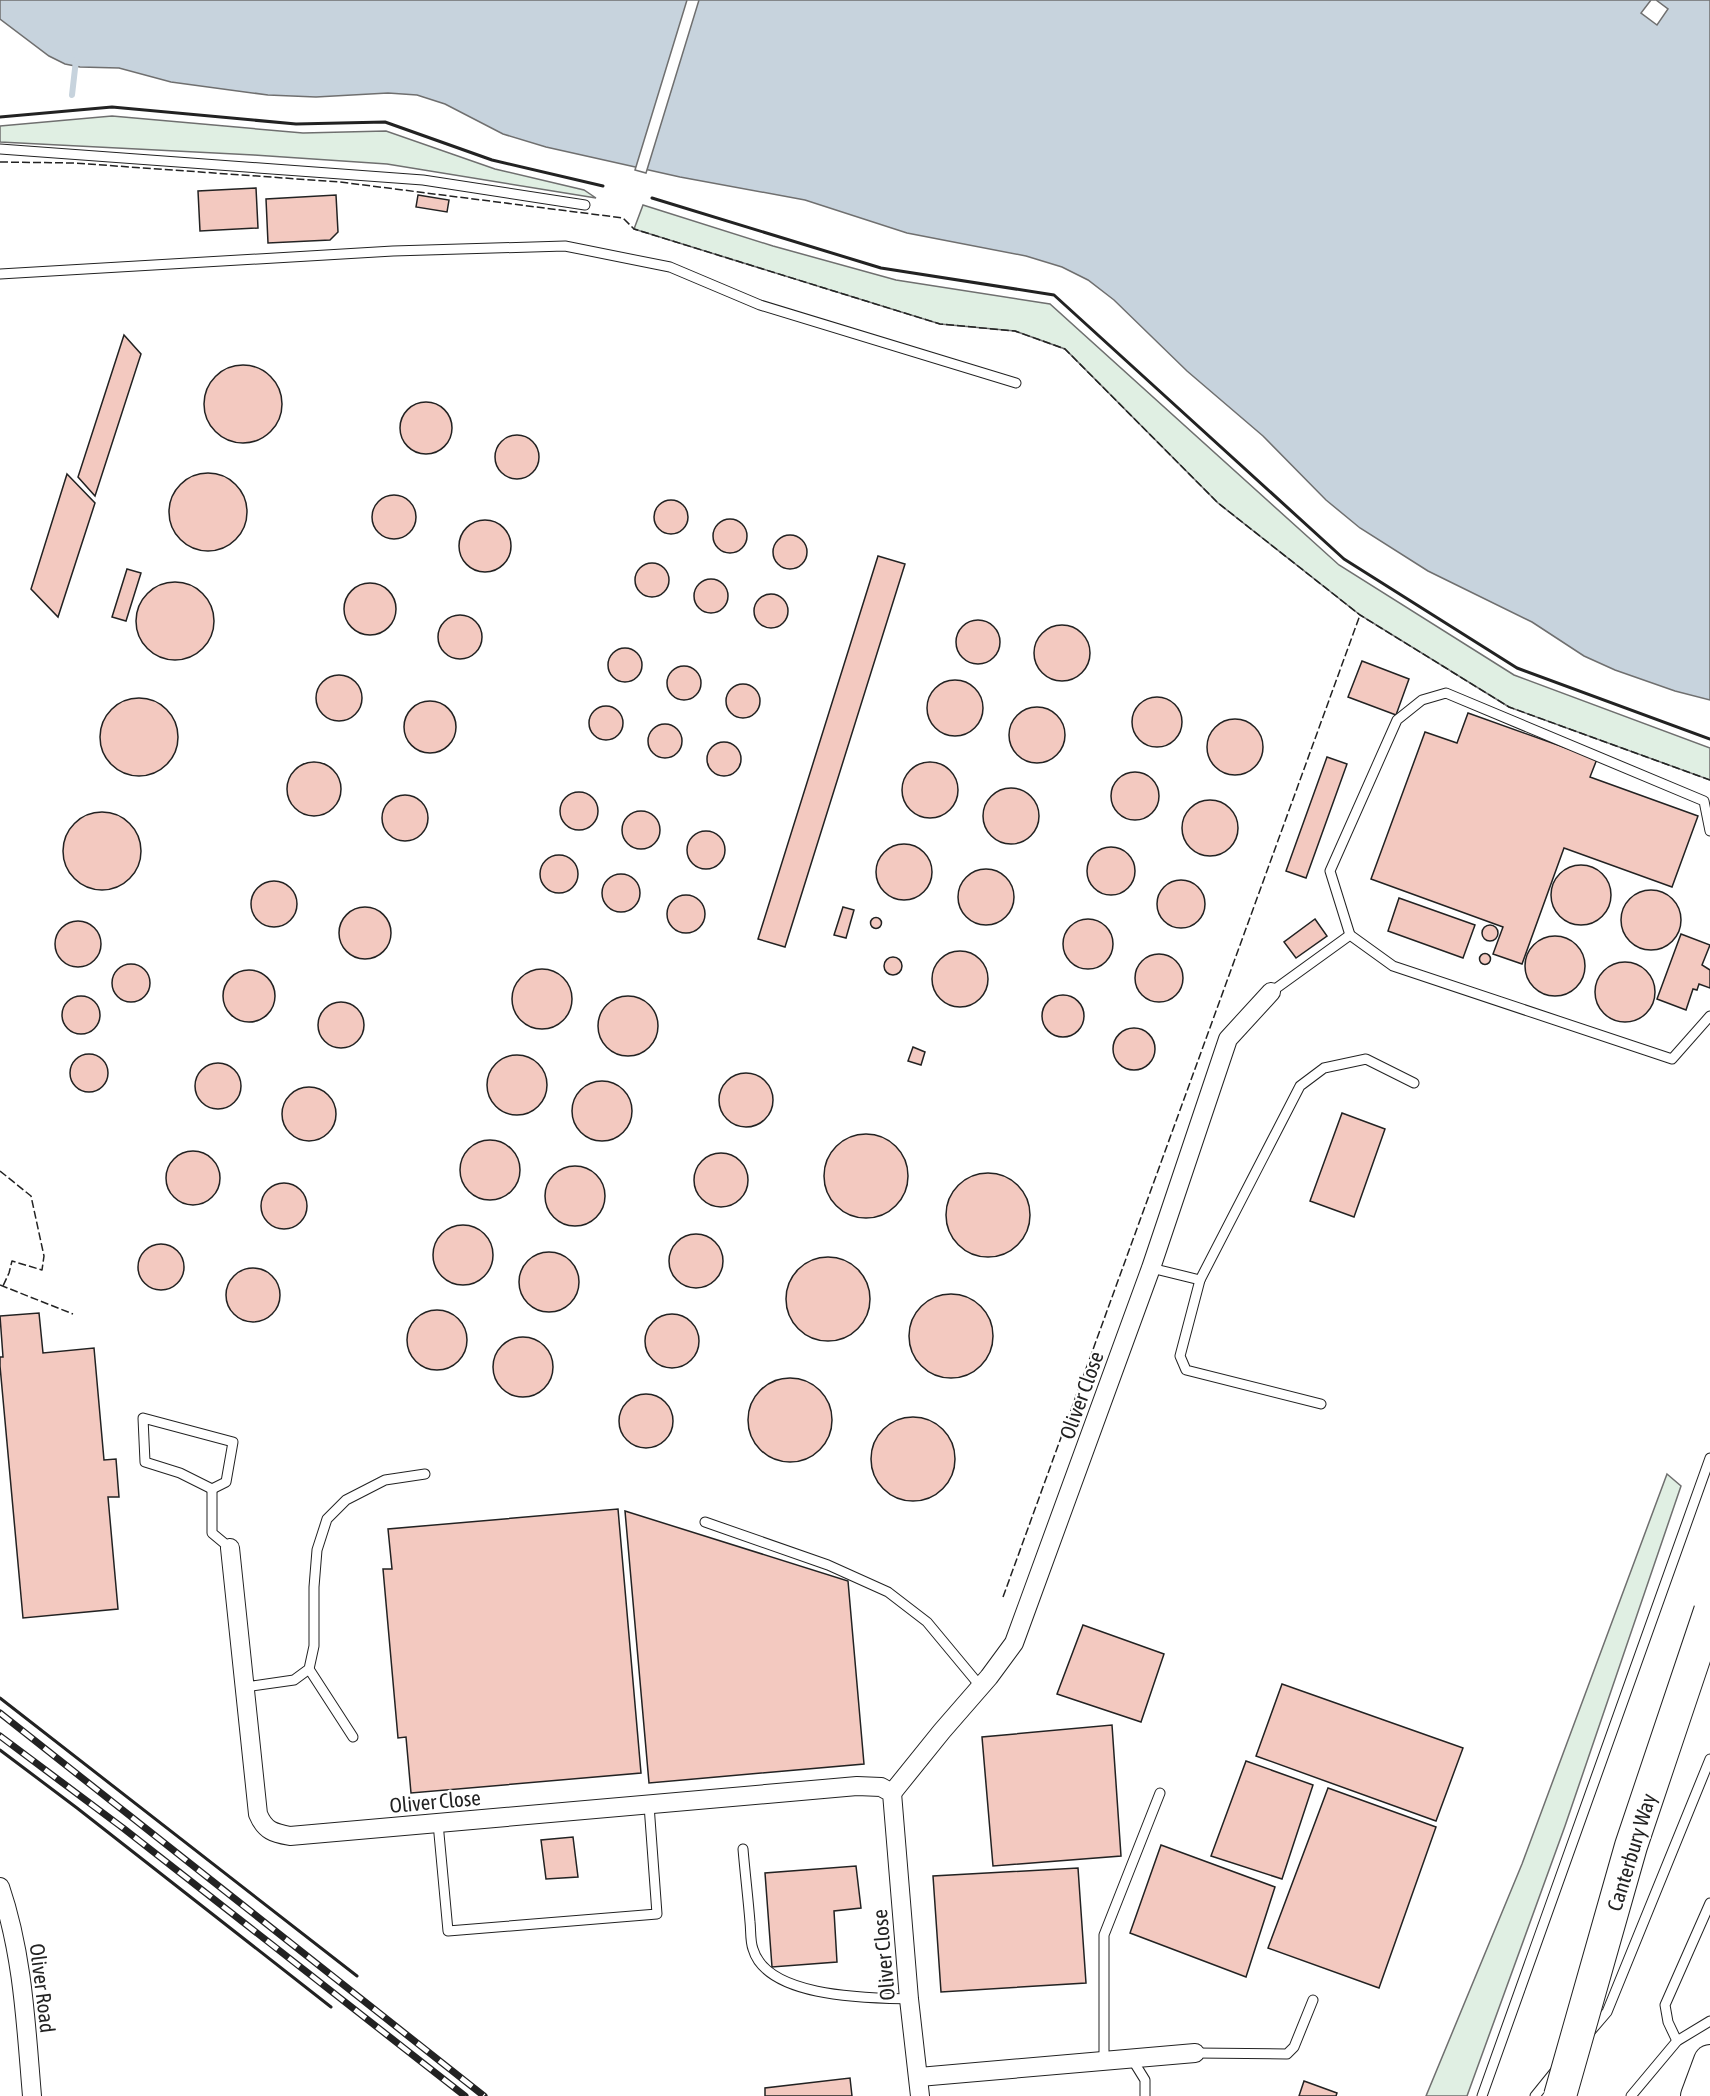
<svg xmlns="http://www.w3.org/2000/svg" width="1710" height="2096" font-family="'Asap Condensed',sans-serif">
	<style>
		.green { fill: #e0efe3; stroke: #6f6f6f; stroke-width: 1.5 }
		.water { fill: #c7d3dd; stroke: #6f6f6f; stroke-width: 1.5 }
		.pier { fill: #fff; stroke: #6f6f6f; stroke-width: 1.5 }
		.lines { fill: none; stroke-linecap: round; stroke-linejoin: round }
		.stream { stroke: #c7d3dd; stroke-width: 6 }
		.building { fill: #f3c9c0; stroke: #222; stroke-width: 1.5 }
		.service-casing { stroke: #222; stroke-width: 11 }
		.minor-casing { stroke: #222; stroke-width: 20 }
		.trunk-casing { stroke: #222; stroke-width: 34 }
		.service { stroke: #fff; stroke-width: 9 }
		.minor { stroke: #fff; stroke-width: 18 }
		.trunk { stroke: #fff; stroke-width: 32 }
		.rail-casing { stroke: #222; stroke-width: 7 }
		.rail { stroke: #fff; stroke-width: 4.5; stroke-dasharray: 14; stroke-linecap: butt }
		.trunk-bridge-casing { stroke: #222; stroke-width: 34; stroke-linecap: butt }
		.trunk-bridge { stroke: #fff; stroke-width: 32 }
		.fence { stroke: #222; stroke-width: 1.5; stroke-dasharray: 8 3; stroke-linecap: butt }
		.wall { stroke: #222; stroke-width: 3 }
		.labels { text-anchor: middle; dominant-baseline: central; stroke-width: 4.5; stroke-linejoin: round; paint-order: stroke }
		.street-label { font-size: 21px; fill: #222; stroke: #fff }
	</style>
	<rect width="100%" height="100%" fill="#fff"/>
	<g class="green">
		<polygon points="112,116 303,133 386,131 495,169 584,190 596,198 387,164 254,155 0,142 0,126"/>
		<polygon points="643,205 773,246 896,280 1050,304 1339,565 1514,675 1710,748 1710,780 1509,707 1360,615 1218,503 1065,349 1015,331 940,324 634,229"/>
		<polygon points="1667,1474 1681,1486 1565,1826 1467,2096 1426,2096 1522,1864"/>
	</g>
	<polygon class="water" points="0,0 1710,0 1710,700 1675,691 1615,670 1584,656 1532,622 1428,571 1360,528 1326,500 1263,436 1187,371 1114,300 1088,280 1062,267 1026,256 907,233 805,200 680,177 546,147 503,134 445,104 417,95 388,93 316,97 268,95 171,82 119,68 80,67 65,64 49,56 0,19"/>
	<g class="pier">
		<polygon points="687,0 699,0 646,173 635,170"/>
		<polygon points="1651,0 1656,0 1668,9 1657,25 1641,13"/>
	</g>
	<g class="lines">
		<polyline class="stream" points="72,95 76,60"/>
	</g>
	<g class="building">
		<polygon points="256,188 258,228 200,231 198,191"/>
		<polygon points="336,195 338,232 330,240 268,243 266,199"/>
		<polygon points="418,195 449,200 447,212 416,207"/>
		<polygon points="124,335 141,354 95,496 78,477"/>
		<circle cx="243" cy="404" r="39"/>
		<circle cx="426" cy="428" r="26"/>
		<circle cx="517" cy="457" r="22"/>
		<circle cx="208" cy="512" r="39"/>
		<polygon points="67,474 95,503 58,617 31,589"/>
		<circle cx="394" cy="517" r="22"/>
		<circle cx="671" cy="517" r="17"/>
		<circle cx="730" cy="536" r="17"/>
		<circle cx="485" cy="546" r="26"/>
		<circle cx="790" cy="552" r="17"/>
		<polygon points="878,556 905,564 785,947 758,939"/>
		<circle cx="652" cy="580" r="17"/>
		<polygon points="127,569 141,573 126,621 112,617"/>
		<circle cx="711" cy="596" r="17"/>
		<circle cx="175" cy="621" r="39"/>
		<circle cx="370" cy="609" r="26"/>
		<circle cx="771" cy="611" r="17"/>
		<circle cx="460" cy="637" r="22"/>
		<circle cx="978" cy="642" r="22"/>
		<circle cx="1062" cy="653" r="28"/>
		<circle cx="625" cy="665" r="17"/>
		<polygon points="1362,661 1409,679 1396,715 1348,697"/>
		<circle cx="684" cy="683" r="17"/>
		<circle cx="339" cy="698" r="23"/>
		<circle cx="955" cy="708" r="28"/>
		<circle cx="743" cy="701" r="17"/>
		<circle cx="1157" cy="722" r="25"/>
		<circle cx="139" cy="737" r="39"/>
		<circle cx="430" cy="727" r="26"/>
		<circle cx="606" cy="723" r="17"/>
		<circle cx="1037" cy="735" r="28"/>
		<polygon points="1468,713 1597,759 1590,777 1698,816 1672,887 1564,848 1522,964 1493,954 1503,927 1371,879 1425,732 1457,743"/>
		<circle cx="1235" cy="747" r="28"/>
		<circle cx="665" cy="741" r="17"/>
		<circle cx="724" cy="759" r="17"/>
		<polygon points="1327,757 1347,764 1306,878 1286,871"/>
		<circle cx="930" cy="790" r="28"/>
		<circle cx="314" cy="789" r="27"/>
		<circle cx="1135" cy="796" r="24"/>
		<circle cx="1011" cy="816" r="28"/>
		<circle cx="579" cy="811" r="19"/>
		<circle cx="405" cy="818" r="23"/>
		<circle cx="1210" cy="828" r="28"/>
		<circle cx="641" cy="830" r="19"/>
		<circle cx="102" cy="851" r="39"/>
		<circle cx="706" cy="850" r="19"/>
		<circle cx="904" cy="872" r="28"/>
		<circle cx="1111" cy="871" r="24"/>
		<circle cx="559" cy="874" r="19"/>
		<circle cx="1581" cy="895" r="30"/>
		<circle cx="986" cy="897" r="28"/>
		<circle cx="621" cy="893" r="19"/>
		<circle cx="1181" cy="904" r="24"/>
		<circle cx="274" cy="904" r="23"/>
		<circle cx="1651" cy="920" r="30"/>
		<circle cx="686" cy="914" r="19"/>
		<polygon points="1399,898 1475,925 1463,958 1388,931"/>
		<polygon points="843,907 854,910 846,938 834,935"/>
		<circle cx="365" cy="933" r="26"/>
		<circle cx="876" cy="923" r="5.5"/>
		<polygon points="1315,919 1327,936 1296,958 1284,942"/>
		<circle cx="1088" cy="944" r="25"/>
		<circle cx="78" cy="944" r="23"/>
		<circle cx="1490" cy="933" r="8"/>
		<polygon points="1681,934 1710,945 1702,965 1710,970 1710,988 1699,984 1697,990 1693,989 1686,1010 1657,999"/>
		<circle cx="1555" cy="966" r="30"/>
		<circle cx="960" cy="979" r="28"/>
		<circle cx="1485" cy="959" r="5.5"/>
		<circle cx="1159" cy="978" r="24"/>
		<circle cx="893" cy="966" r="9"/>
		<circle cx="1625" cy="992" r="30"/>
		<circle cx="131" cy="983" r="19"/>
		<circle cx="542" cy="999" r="30"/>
		<circle cx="249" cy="996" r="26"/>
		<circle cx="1063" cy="1016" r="21"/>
		<circle cx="81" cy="1015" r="19"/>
		<circle cx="628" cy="1026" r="30"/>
		<circle cx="341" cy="1025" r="23"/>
		<circle cx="1134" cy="1049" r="21"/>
		<polygon points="913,1047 925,1052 921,1065 908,1061"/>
		<circle cx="89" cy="1073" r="19"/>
		<circle cx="517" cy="1085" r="30"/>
		<circle cx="218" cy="1086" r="23"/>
		<circle cx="746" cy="1100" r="27"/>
		<circle cx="602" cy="1111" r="30"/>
		<circle cx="309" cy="1114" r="27"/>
		<polygon points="1342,1113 1385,1129 1354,1217 1310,1201"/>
		<circle cx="866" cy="1176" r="42"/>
		<circle cx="490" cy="1170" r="30"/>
		<circle cx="193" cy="1178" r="27"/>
		<circle cx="721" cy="1180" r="27"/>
		<circle cx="575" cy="1196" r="30"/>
		<circle cx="988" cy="1215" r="42"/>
		<circle cx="284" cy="1206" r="23"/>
		<circle cx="463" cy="1255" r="30"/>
		<circle cx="696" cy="1261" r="27"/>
		<circle cx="161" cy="1267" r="23"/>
		<circle cx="549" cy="1282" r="30"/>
		<circle cx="828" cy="1299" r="42"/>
		<circle cx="253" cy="1295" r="27"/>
		<circle cx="951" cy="1336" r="42"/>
		<circle cx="437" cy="1340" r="30"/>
		<polygon points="39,1313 43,1353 94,1348 104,1460 116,1459 119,1497 108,1497 118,1609 23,1618 0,1366 0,1357 3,1357 0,1316"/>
		<circle cx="672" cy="1341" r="27"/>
		<circle cx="523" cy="1367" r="30"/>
		<circle cx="790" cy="1420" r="42"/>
		<circle cx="646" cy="1421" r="27"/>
		<circle cx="913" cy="1459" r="42"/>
		<polygon points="618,1509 641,1773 411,1793 406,1737 398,1738 383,1569 392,1569 388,1529"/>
		<polygon points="625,1511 848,1581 864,1764 649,1783"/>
		<polygon points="1083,1625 1164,1654 1141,1722 1057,1694"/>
		<polygon points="1282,1684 1463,1748 1436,1821 1256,1756"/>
		<polygon points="1112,1725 1121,1856 993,1866 982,1737"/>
		<polygon points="1246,1761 1313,1785 1282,1879 1211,1856"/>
		<polygon points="1328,1788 1436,1827 1379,1988 1268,1948"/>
		<polygon points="573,1837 578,1877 546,1879 541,1840"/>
		<polygon points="1161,1845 1275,1887 1246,1977 1130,1933"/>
		<polygon points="856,1866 861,1908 834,1911 837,1962 772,1967 765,1873"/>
		<polygon points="1078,1868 1086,1983 941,1992 933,1876"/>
		<polygon points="850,2078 852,2096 765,2096 765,2088"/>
		<polygon points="1304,2081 1337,2093 1336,2096 1299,2096"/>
	</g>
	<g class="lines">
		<defs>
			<g id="service">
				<polyline points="0,149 423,180 585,205"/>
				<polyline points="0,274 393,251 565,246 670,267 760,305 1016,383"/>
				<polyline points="1350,935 1330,871 1397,720 1422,700 1446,693 1704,801 1710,831"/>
				<polyline points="1271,992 1350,935 1393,966 1672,1059 1710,1016"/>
				<polyline points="1151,1268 1200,1280 1180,1356 1186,1370 1321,1404"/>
				<polyline points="1200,1280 1300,1086 1324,1068 1366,1059 1414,1083"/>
				<polygon points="143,1418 233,1442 226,1482 212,1489 180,1473 145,1462"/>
				<polyline points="212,1489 212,1533 230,1548"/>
				<polyline points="705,1522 828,1565 888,1592 927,1622 981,1687"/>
				<polyline points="309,1669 353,1737"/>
				<polyline points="245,1687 294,1680 309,1669 314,1646 314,1587 317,1550 327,1519 346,1500 385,1480 425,1474"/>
				<polyline points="438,1823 448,1931 657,1914 649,1805"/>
				<path d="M743,1849C745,1873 748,1897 750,1922C751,1930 750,1941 753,1949C767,1998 868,1998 909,1999"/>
				<polyline points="1589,2033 1607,2012 1710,1759"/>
				<polyline points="1677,2041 1668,2022 1665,2005 1710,1903"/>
				<polyline points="1195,2053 1287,2054 1294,2047 1313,2000"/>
				<polyline points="1132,2059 1145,2080 1145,2096"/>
				<polyline points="1104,2061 1104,1935 1160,1793"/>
				<polyline points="1482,2096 1710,1458"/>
				<polyline points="1535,2096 1556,2070"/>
				<polyline points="1631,2096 1677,2041 1710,2021"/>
			</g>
			<g id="minor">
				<path d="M230,1548L258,1814C265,1831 274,1833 290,1836L857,1786L881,1787L892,1793L909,1999L920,2096"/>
				<polyline points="892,1793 942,1731 989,1677 1014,1643 1151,1268 1228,1039 1271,992"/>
				<path d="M0,1887C23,1954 26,2026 32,2096"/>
				<polyline points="919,2077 1195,2053"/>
			</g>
			<polyline id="trunk" points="1697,2096 1710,2061"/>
		</defs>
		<use href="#service" class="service-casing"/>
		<use href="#minor" class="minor-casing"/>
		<use href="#trunk" class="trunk-casing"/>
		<use href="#service" class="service"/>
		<use href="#minor" class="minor"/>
		<use href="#trunk" class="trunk"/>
		<defs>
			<g id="rail">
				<polyline points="0,1713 484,2096"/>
				<polyline points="0,1736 123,1828 465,2096"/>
			</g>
		</defs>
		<use href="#rail" class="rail-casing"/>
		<use href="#rail" class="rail"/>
		<defs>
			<polyline id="trunk-bridge" points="1560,2096 1631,1846 1710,1611"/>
		</defs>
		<use href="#trunk-bridge" class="trunk-bridge-casing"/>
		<use href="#trunk-bridge" class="trunk-bridge"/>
		<g class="fence">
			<polyline points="0,162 74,163 340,182 623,218 634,229 940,324 1015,331 1065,349 1218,503 1360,615 1509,707 1710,780"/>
			<polyline points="0,1171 31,1196 44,1256 42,1270 12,1261 9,1273 3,1286"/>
			<polyline points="0,1285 73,1314"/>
			<polyline points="1003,1597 1360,615"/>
		</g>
		<g class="wall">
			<polyline points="0,117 112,107 296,124 385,122 492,160 603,186"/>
			<polyline points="652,198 881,268 1054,295 1344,559 1517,668 1710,739"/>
			<polyline points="0,1698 357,1976"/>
			<polyline points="0,1750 77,1808 331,2007"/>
		</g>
	</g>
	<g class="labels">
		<g class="street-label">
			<text transform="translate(1081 1395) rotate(-70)">Oliver Close</text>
			<text transform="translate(435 1801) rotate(-5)">Oliver Close</text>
			<text transform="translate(1631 1852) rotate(-73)">Canterbury Way</text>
			<text transform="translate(883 1955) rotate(-95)">Oliver Close</text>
			<text transform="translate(43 1988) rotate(83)">Oliver Road</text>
		</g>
	</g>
</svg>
